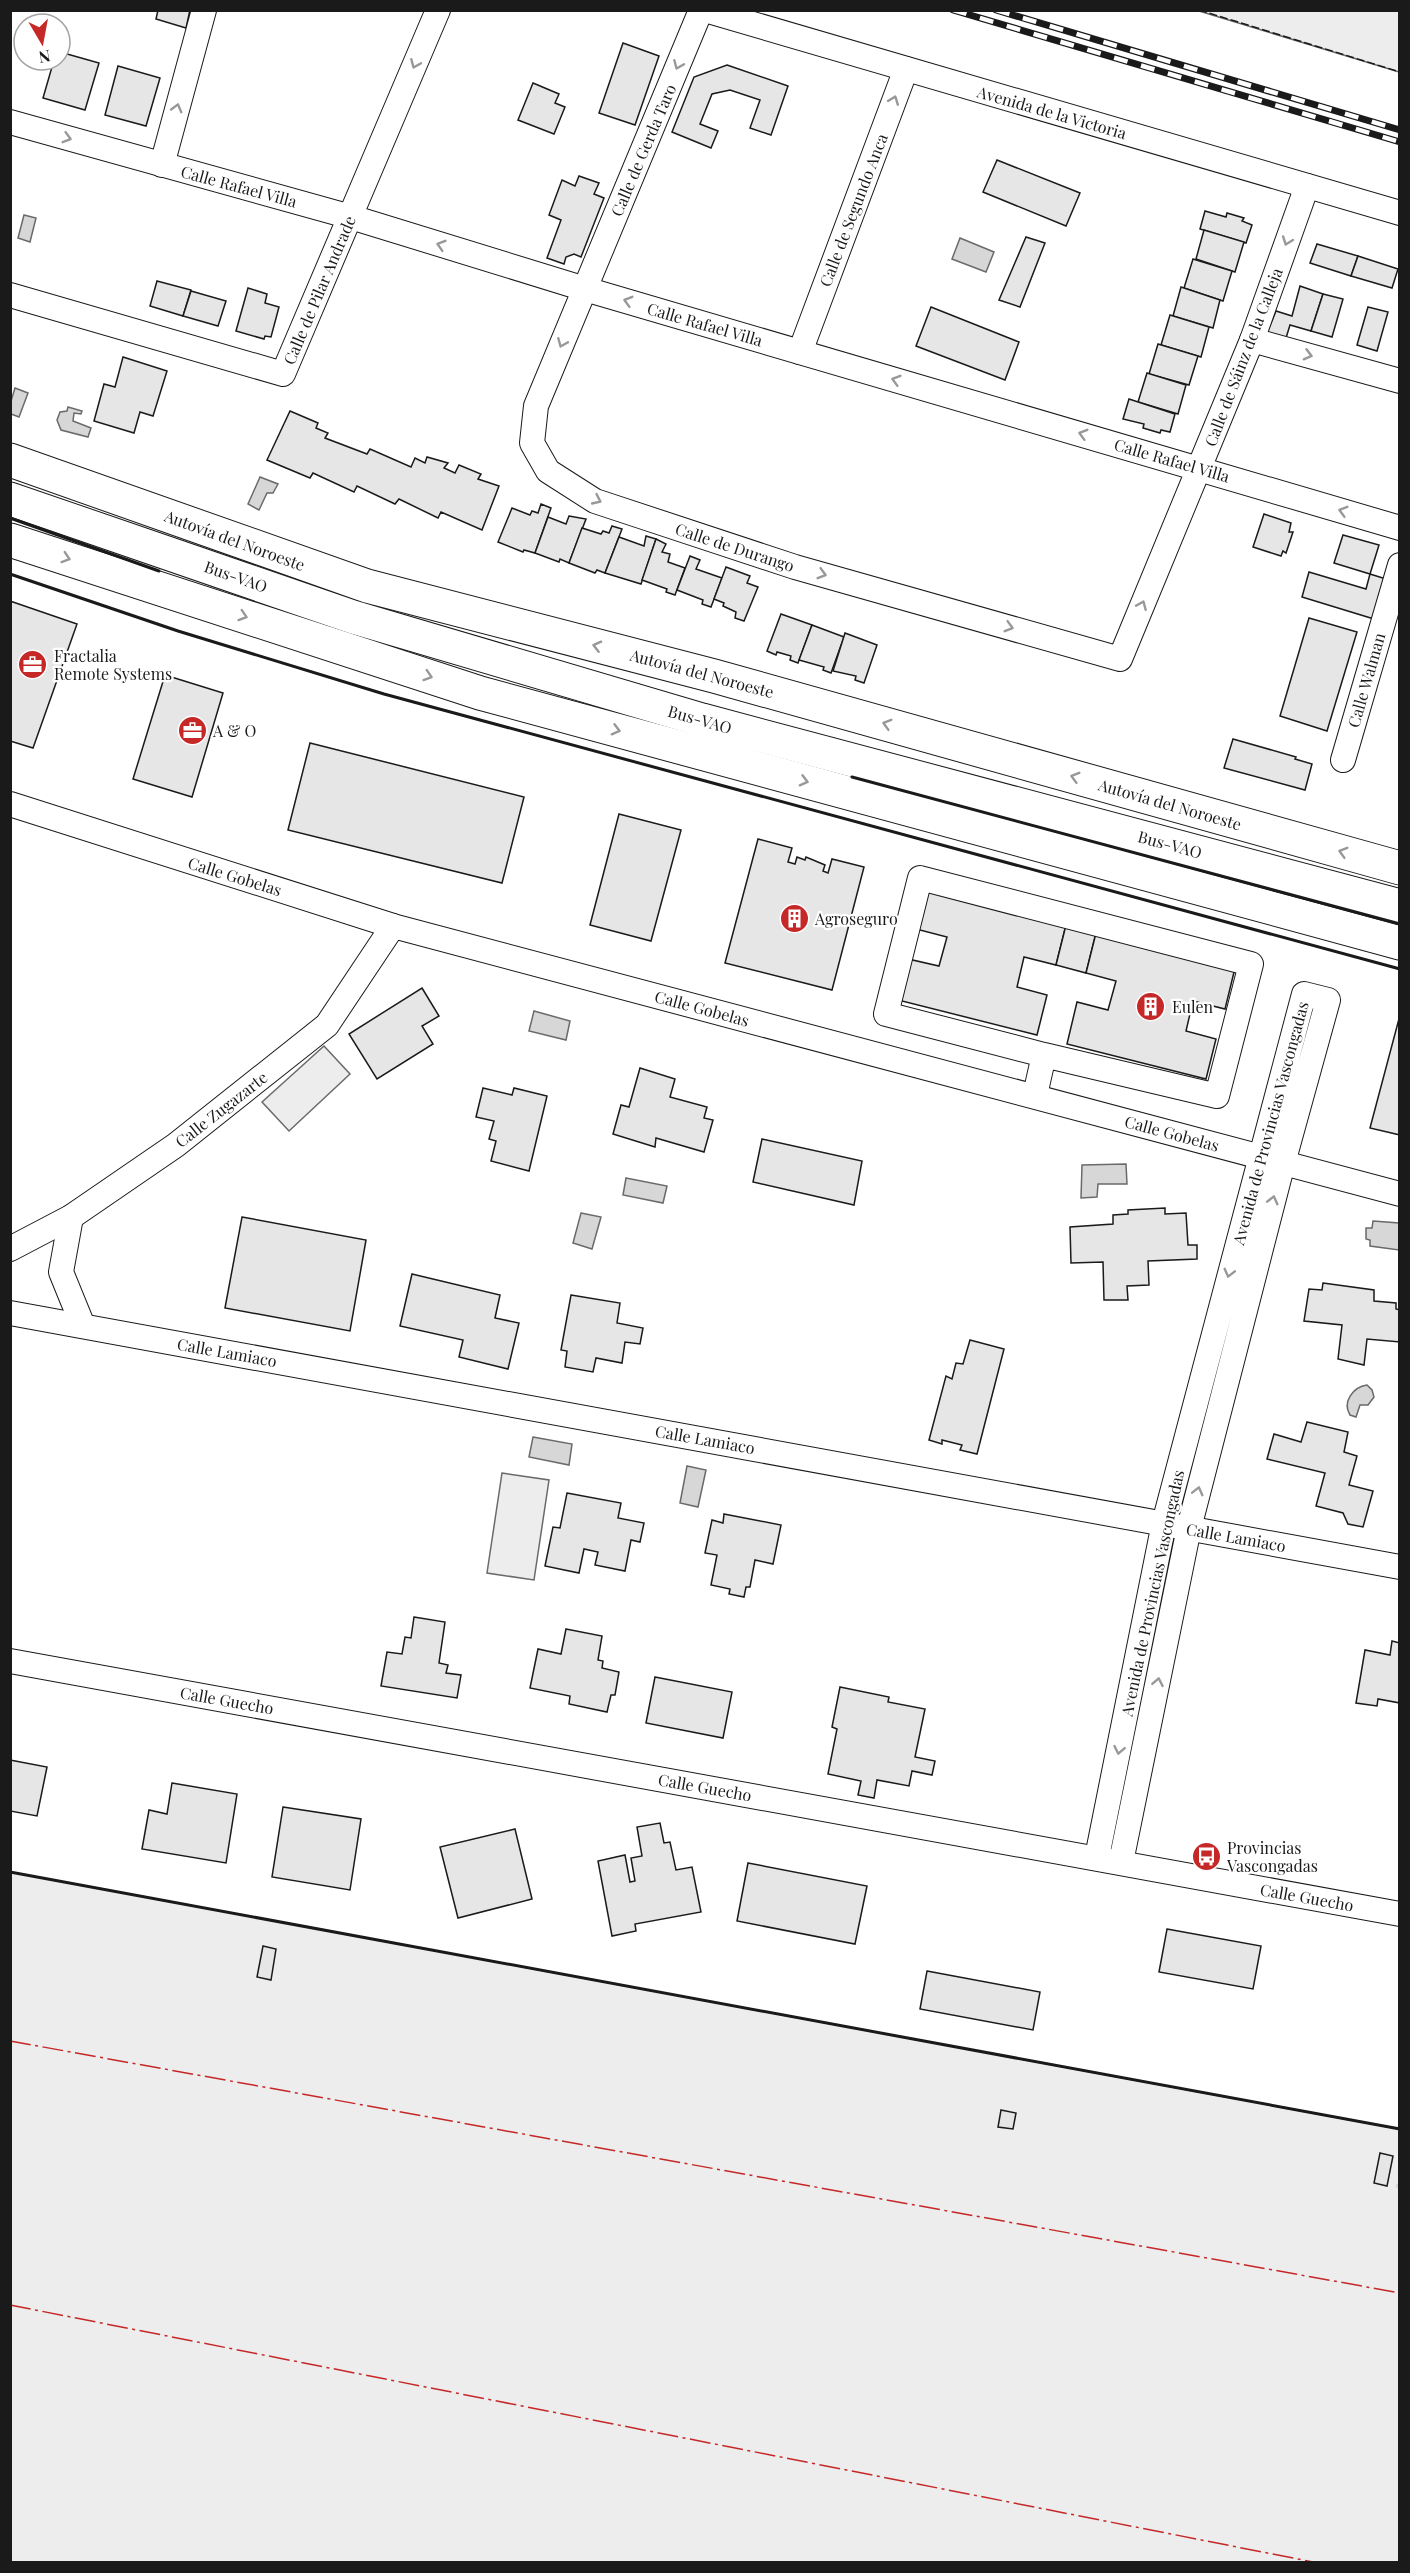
<svg xmlns="http://www.w3.org/2000/svg" width="1410" height="2573" font-family="'Playfair Display',serif">
	<style>
		.built { fill: #ededed; stroke: #6a6a6a; stroke-width: 1.5 }
		.water { fill: #d7d7d7; stroke: #6a6a6a; stroke-width: 1.5 }
		.lines { fill: none; stroke-linecap: round; stroke-linejoin: round }
		.stream { stroke: #d7d7d7; stroke-width: 6 }
		.building { fill: #e6e6e6; stroke: #1a1a1a; stroke-width: 1.5 }
		.minor-casing { stroke: #1a1a1a; stroke-width: 26 }
		.highway-casing { stroke: #1a1a1a; stroke-width: 35 }
		.minor { stroke: #fff; stroke-width: 24 }
		.highway { stroke: #fff; stroke-width: 33 }
		.rail-casing { stroke: #1a1a1a; stroke-width: 7 }
		.rail { stroke: #fff; stroke-width: 4.5; stroke-dasharray: 14; stroke-linecap: butt }
		.fence { stroke: #1a1a1a; stroke-width: 1.5; stroke-dasharray: 8 3; stroke-linecap: butt }
		.wall { stroke: #1a1a1a; stroke-width: 3 }
		.power { stroke: #c62828; stroke-width: 1.5; stroke-dasharray: 21 4.5 3 4.5; stroke-linecap: butt }
		.oneway { stroke: #989898 }
		.labels { text-anchor: middle; dominant-baseline: central; stroke-width: 4.5; stroke-linejoin: round; paint-order: stroke }
		.street-label { font-size: 16px; fill: #1a1a1a; stroke: #fff }
		.poi-label { font-size: 16px; fill: #1a1a1a; stroke: #fff; text-anchor: start }
	</style>
	<rect width="100%" height="100%" fill="#fff"/>
	<g class="built">
		<polygon points="1199,11 1399,11 1399,72"/>
		<polygon points="324,1046 350,1074 289,1131 262,1102"/>
		<polygon points="502,1473 549,1480 534,1580 487,1573"/>
		<polygon points="10,1872 1399,2129 1399,2562 11,2562"/>
	</g>
	<g class="water">
		<polygon points="24,215 36,218 30,242 18,238"/>
		<polygon points="960,238 994,252 986,272 952,259"/>
		<polygon points="15,388 28,393 19,417 11,414 11,401"/>
		<polygon points="68,407 82,411 81,414 74,413 73,421 91,428 88,437 61,430 57,420 60,412 67,411"/>
		<polygon points="260,477 278,484 273,493 267,493 259,510 248,504"/>
		<polygon points="534,1011 570,1021 566,1040 529,1031"/>
		<polygon points="1126,1164 1127,1184 1098,1184 1097,1197 1081,1198 1082,1165"/>
		<polygon points="626,1178 667,1186 663,1203 623,1195"/>
		<polygon points="581,1213 601,1217 592,1249 573,1243"/>
		<polygon points="1373,1221 1399,1223 1399,1250 1370,1246 1370,1240 1366,1239 1366,1228 1372,1228"/>
		<path d="M1367,1385L1372,1390L1374,1397L1368,1405H1360L1356,1417L1350,1415C1342,1402 1353,1387 1367,1385Z"/>
		<polygon points="533,1437 572,1444 569,1465 529,1457"/>
		<polygon points="687,1466 706,1470 698,1507 680,1503"/>
	</g>
	<g class="lines">
		<polyline class="stream" points="1399,2186 1400,2186"/>
	</g>
	<g class="building">
		<polygon points="190,10 186,28 156,19 158,10"/>
		<polygon points="623,43 659,56 635,125 599,113"/>
		<polygon points="60,52 99,63 85,110 43,98 54,60 60,60"/>
		<polygon points="727,65 788,86 771,135 750,128 760,100 730,90 712,94 700,124 718,131 711,148 672,132 694,77"/>
		<polygon points="118,66 160,78 146,126 105,115"/>
		<polygon points="533,83 559,94 555,103 565,107 554,134 518,120"/>
		<polygon points="997,160 1080,193 1066,226 983,192"/>
		<polygon points="579,176 599,183 594,194 604,198 581,257 574,254 566,257 564,264 547,258 561,220 549,215 562,180 575,186"/>
		<polygon points="1205,211 1226,217 1227,213 1244,218 1242,221 1252,225 1246,243 1200,229"/>
		<polygon points="1204,230 1244,242 1235,272 1196,259"/>
		<polygon points="1026,237 1045,243 1020,307 999,300"/>
		<polygon points="1317,244 1358,256 1351,276 1310,263"/>
		<polygon points="1358,256 1398,269 1392,288 1351,276"/>
		<polygon points="1193,259 1232,271 1223,301 1184,288"/>
		<polygon points="157,281 191,290 183,316 150,306"/>
		<polygon points="1300,286 1323,294 1311,331 1290,325 1286,338 1267,333 1276,311 1292,316"/>
		<polygon points="1181,287 1220,300 1213,328 1173,316"/>
		<polygon points="248,288 267,294 265,303 279,307 271,337 265,336 264,339 236,331"/>
		<polygon points="191,291 226,301 218,326 183,316"/>
		<polygon points="1323,294 1343,299 1332,337 1311,331"/>
		<polygon points="931,307 1019,342 1005,380 916,346"/>
		<polygon points="1368,307 1388,312 1377,351 1357,345"/>
		<polygon points="1170,315 1209,327 1201,357 1161,345"/>
		<polygon points="1158,344 1198,356 1189,385 1149,374"/>
		<polygon points="123,357 167,371 153,416 140,412 134,433 94,421 104,384 115,387"/>
		<polygon points="1147,373 1186,385 1178,414 1138,402"/>
		<polygon points="1129,399 1175,414 1170,432 1161,430 1160,433 1143,428 1144,424 1123,419"/>
		<polygon points="290,411 318,423 316,428 328,433 325,438 367,454 370,449 411,467 415,458 425,463 427,457 448,463 444,468 455,473 459,465 481,474 478,479 499,486 482,530 441,512 438,518 399,499 395,504 357,486 354,492 313,473 310,478 267,460"/>
		<polygon points="541,504 551,508 535,553 524,550 523,552 498,542 512,508 530,515 532,511 538,513"/>
		<polygon points="1264,514 1291,523 1289,532 1293,532 1286,553 1283,551 1281,556 1253,547"/>
		<polygon points="569,516 586,519 569,563 560,559 559,562 535,553 548,517 566,524"/>
		<polygon points="612,526 622,529 605,573 597,570 595,573 569,563 582,528 601,534 603,531 609,533"/>
		<polygon points="1343,535 1379,545 1370,574 1334,563"/>
		<polygon points="646,536 656,539 641,584 605,573 619,537 644,546"/>
		<polygon points="656,539 666,544 662,552 670,554 668,562 685,568 675,595 666,592 667,589 642,580"/>
		<polygon points="690,556 700,560 696,569 722,578 711,607 702,604 703,600 677,590"/>
		<polygon points="726,567 750,576 747,583 758,587 744,621 735,618 736,612 723,606 724,603 714,599"/>
		<polygon points="1309,572 1366,589 1370,574 1386,579 1374,619 1302,597"/>
		<polygon points="10,601 77,624 33,748 10,741"/>
		<polygon points="781,614 812,625 798,663 790,660 791,656 777,652 776,655 767,651"/>
		<polygon points="1309,618 1357,632 1327,731 1280,716"/>
		<polygon points="812,625 844,637 831,673 823,670 824,667 799,660"/>
		<polygon points="845,633 877,645 864,683 855,680 856,676 833,671"/>
		<polygon points="165,675 223,693 192,797 133,779"/>
		<polygon points="1233,739 1296,757 1295,759 1312,764 1305,790 1224,768"/>
		<polygon points="310,743 524,797 502,883 288,830"/>
		<polygon points="619,814 681,830 651,941 590,925"/>
		<polygon points="758,839 792,848 788,862 795,864 797,857 805,860 806,857 825,865 823,871 828,873 832,859 864,867 832,990 725,963"/>
		<polygon points="926,890 1066,925 1056,965 1024,957 1017,987 1047,995 1037,1035 898,1000 908,959 939,966 947,937 916,929"/>
		<polygon points="1066,925 1096,933 1086,973 1056,965"/>
		<polygon points="1096,933 1235,968 1225,1009 1193,1001 1186,1031 1216,1039 1206,1079 1067,1044 1077,1002 1108,1010 1116,981 1086,973"/>
		<polygon points="422,988 439,1016 422,1026 433,1044 377,1079 349,1034"/>
		<polygon points="1400,1015 1400,1135 1370,1128"/>
		<polygon points="640,1068 675,1079 670,1097 707,1107 704,1118 713,1120 704,1152 656,1138 655,1147 613,1134 621,1105 629,1107"/>
		<polygon points="483,1088 512,1095 514,1088 547,1096 529,1171 491,1161 496,1141 489,1139 494,1121 476,1117"/>
		<polygon points="762,1139 862,1161 854,1205 753,1182"/>
		<polygon points="1165,1208 1165,1214 1186,1213 1188,1245 1197,1245 1197,1259 1148,1261 1149,1285 1127,1286 1128,1300 1104,1300 1103,1262 1071,1263 1070,1227 1113,1224 1113,1215 1128,1214 1128,1210"/>
		<polygon points="242,1217 366,1240 350,1331 225,1308"/>
		<polygon points="412,1274 500,1295 495,1318 519,1323 508,1369 459,1357 463,1340 400,1326"/>
		<polygon points="1323,1283 1374,1290 1374,1301 1396,1303 1396,1309 1400,1310 1400,1342 1367,1339 1364,1365 1338,1359 1342,1325 1304,1321 1309,1289 1322,1290"/>
		<polygon points="571,1295 620,1303 617,1323 643,1328 640,1344 625,1342 622,1363 596,1358 593,1372 565,1367 567,1351 561,1350"/>
		<polygon points="970,1340 1004,1349 977,1454 960,1450 962,1445 942,1440 942,1444 929,1440 946,1376 952,1379 956,1363 963,1364"/>
		<polygon points="1307,1422 1348,1432 1344,1452 1357,1456 1349,1485 1373,1491 1363,1527 1348,1524 1343,1513 1316,1506 1325,1473 1267,1459 1274,1434 1301,1442"/>
		<polygon points="567,1493 621,1503 618,1518 644,1523 640,1542 631,1540 625,1571 595,1565 598,1552 584,1549 579,1573 545,1566 553,1527 560,1528"/>
		<polygon points="724,1514 781,1525 773,1564 755,1560 750,1587 746,1587 744,1597 729,1594 730,1589 711,1585 717,1555 705,1553 712,1520 723,1523"/>
		<polygon points="414,1617 445,1622 439,1663 448,1665 446,1673 461,1675 457,1698 381,1686 387,1652 402,1654 405,1637 411,1638"/>
		<polygon points="566,1629 602,1636 598,1660 603,1661 602,1668 619,1672 615,1695 611,1695 607,1712 569,1704 570,1696 530,1688 538,1649 561,1654"/>
		<polygon points="1392,1641 1400,1643 1400,1703 1378,1699 1377,1706 1356,1703 1365,1650 1390,1655"/>
		<polygon points="655,1677 732,1692 723,1738 646,1723"/>
		<polygon points="840,1687 889,1697 888,1702 925,1709 915,1757 935,1761 932,1775 912,1771 909,1786 877,1780 874,1798 858,1795 861,1781 828,1774 837,1729 832,1727"/>
		<polygon points="10,1760 47,1767 37,1816 10,1811"/>
		<polygon points="172,1783 237,1794 226,1863 142,1849 149,1810 167,1814"/>
		<polygon points="283,1807 361,1819 350,1890 272,1877"/>
		<polygon points="660,1823 664,1843 670,1842 676,1870 692,1867 701,1912 635,1924 636,1931 612,1936 598,1861 625,1855 630,1882 635,1881 631,1858 642,1856 637,1827"/>
		<polygon points="515,1829 532,1899 458,1918 440,1847"/>
		<polygon points="748,1863 867,1886 855,1944 737,1921"/>
		<polygon points="1167,1929 1261,1946 1253,1989 1159,1972"/>
		<polygon points="263,1946 276,1949 271,1980 257,1977"/>
		<polygon points="927,1971 1040,1992 1033,2030 920,2009"/>
		<polygon points="1001,2110 1016,2113 1013,2129 998,2127"/>
		<polygon points="1380,2153 1393,2156 1387,2186 1374,2183"/>
	</g>
	<g class="lines">
		<defs>
			<g id="minor">
				<polyline points="701,10 536,406 532,443 548,471 595,501 795,567 1120,659 1252,340 1307,186"/>
				<polyline points="705,10 1400,213"/>
				<polyline points="10,122 351,217 585,289 1400,528"/>
				<polyline points="162,165 204,10"/>
				<polyline points="10,295 283,374 438,10"/>
				<polyline points="1252,340 1400,381"/>
				<polyline points="800,352 906,69"/>
				<polyline points="1343,760 1400,565"/>
				<polyline points="10,804 393,926 1400,1194"/>
				<polyline points="1035,1095 1044,1055 886,1014 920,878 1251,964 1217,1096 1044,1055"/>
				<polyline points="71,1217 61,1272 83,1326"/>
				<polyline points="10,1249 71,1217 176,1145 327,1025 393,926"/>
				<polyline points="10,1313 1400,1567"/>
				<polyline points="10,1661 1400,1914"/>
				<polyline points="1097,1857 1164,1523 1304,994 1328,1000 1283,1163 1189,1528 1121,1862"/>
			</g>
			<g id="highway">
				<polyline points="10,460 367,586 714,676 1400,868"/>
				<polyline points="10,499 353,617 702,720 1400,906"/>
				<polyline points="10,540 480,693 1400,943"/>
			</g>
		</defs>
		<use href="#minor" class="minor-casing"/>
		<use href="#highway" class="highway-casing"/>
		<use href="#minor" class="minor"/>
		<use href="#highway" class="highway"/>
		<defs>
			<g id="rail">
				<polyline points="953,10 1400,142"/>
				<polyline points="996,10 1400,130"/>
			</g>
		</defs>
		<use href="#rail" class="rail-casing"/>
		<use href="#rail" class="rail"/>
		<polyline class="fence" points="1199,10 1400,72"/>
		<g class="wall">
			<polyline points="10,518 159,571"/>
			<polyline points="10,574 178,631 384,694 1400,969"/>
			<polyline points="852,777 1400,924"/>
			<polyline points="10,1872 1400,2129"/>
		</g>
		<g class="power">
			<polyline points="10,2041 1400,2293"/>
			<polyline points="10,2305 1313,2562"/>
		</g>
	</g>
	<defs><path id="oneway-chevron" d="M-2-3.5L2.5 0L-2 3.5" fill="none" stroke-width="1.6" stroke-linecap="round" stroke-linejoin="round" transform="scale(1.5)"/></defs>
	<g class="oneway">
		<use href="#oneway-chevron" transform="translate(415 64) rotate(113)"/>
		<use href="#oneway-chevron" transform="translate(678 65) rotate(113)"/>
		<use href="#oneway-chevron" transform="translate(894 100) rotate(-69)"/>
		<use href="#oneway-chevron" transform="translate(177 108) rotate(-75)"/>
		<use href="#oneway-chevron" transform="translate(67 138) rotate(16)"/>
		<use href="#oneway-chevron" transform="translate(1287 241) rotate(110)"/>
		<use href="#oneway-chevron" transform="translate(441 245) rotate(-163)"/>
		<use href="#oneway-chevron" transform="translate(628 301) rotate(-164)"/>
		<use href="#oneway-chevron" transform="translate(562 343) rotate(113)"/>
		<use href="#oneway-chevron" transform="translate(1308 355) rotate(15)"/>
		<use href="#oneway-chevron" transform="translate(896 380) rotate(-164)"/>
		<use href="#oneway-chevron" transform="translate(1083 434) rotate(-164)"/>
		<use href="#oneway-chevron" transform="translate(597 500) rotate(25)"/>
		<use href="#oneway-chevron" transform="translate(1343 511) rotate(-164)"/>
		<use href="#oneway-chevron" transform="translate(66 558) rotate(18)"/>
		<use href="#oneway-chevron" transform="translate(822 574) rotate(16)"/>
		<use href="#oneway-chevron" transform="translate(1142 605) rotate(-67)"/>
		<use href="#oneway-chevron" transform="translate(243 616) rotate(18)"/>
		<use href="#oneway-chevron" transform="translate(1009 627) rotate(16)"/>
		<use href="#oneway-chevron" transform="translate(597 646) rotate(-166)"/>
		<use href="#oneway-chevron" transform="translate(428 676) rotate(18)"/>
		<use href="#oneway-chevron" transform="translate(887 724) rotate(-164)"/>
		<use href="#oneway-chevron" transform="translate(616 730) rotate(15)"/>
		<use href="#oneway-chevron" transform="translate(1075 777) rotate(-164)"/>
		<use href="#oneway-chevron" transform="translate(804 781) rotate(15)"/>
		<use href="#oneway-chevron" transform="translate(1343 852) rotate(-164)"/>
		<use href="#oneway-chevron" transform="translate(1273 1200) rotate(-76)"/>
		<use href="#oneway-chevron" transform="translate(1229 1273) rotate(104)"/>
		<use href="#oneway-chevron" transform="translate(1198 1491) rotate(-76)"/>
		<use href="#oneway-chevron" transform="translate(1158 1682) rotate(-79)"/>
		<use href="#oneway-chevron" transform="translate(1119 1750) rotate(101)"/>
	</g>
	<defs>
		<symbol id="office-disc" viewBox="-11 -11 22 22"><circle r="9.5" fill="#c62828" stroke="#fff"/><path d="M-6-3h4V-5.5h4V-3h4V5H-6ZM-1-4.5V-3h2v-1.5ZM-6 0V1H6V0Z" fill="#fff"/></symbol>
		<symbol id="building-disc" viewBox="-11 -11 22 22"><circle r="9.5" fill="#c62828" stroke="#fff"/><path d="M-4-6H4V6H1V3H-1V6H-4ZM-2.5-4.3h1.7v1.8h-1.7ZM.8-4.3h1.7v1.8H.8ZM-2.5-1h1.7V.8h-1.7ZM.8-1h1.7V.8H.8Z" fill="#fff"/></symbol>
		<symbol id="bus-disc" viewBox="-11 -11 22 22"><circle r="9.5" fill="#c62828" stroke="#fff"/><path d="M-5-6H5V4H4V6H2V4H-2V6H-4V4H-5ZM-3.5-4V0h7V-4ZM-3.5 1.2v1.5H-2V1.2ZM2 1.2v1.5H3.5V1.2Z" fill="#fff"/></symbol>
	</defs>
	<g fill-rule="evenodd">
		<use href="#office-disc" x="16" y="648" width="33" height="33"/>
		<use href="#office-disc" x="176" y="714" width="33" height="33"/>
		<use href="#building-disc" x="778" y="902" width="33" height="33"/>
		<use href="#building-disc" x="1134" y="990" width="33" height="33"/>
		<use href="#bus-disc" x="1190" y="1840" width="33" height="33"/>
	</g>
	<g class="labels">
		<g class="street-label">
			<text transform="translate(1052 112) rotate(16)">Avenida de la Victoria</text>
			<text transform="translate(643 150) rotate(-67)">Calle de Gerda Taro</text>
			<text transform="translate(239 186) rotate(15)">Calle Rafael Villa</text>
			<text transform="translate(853 210) rotate(-69)">Calle de Segundo Anca</text>
			<text transform="translate(319 290) rotate(-67)">Calle de Pilar Andrade</text>
			<text transform="translate(705 324) rotate(16)">Calle Rafael Villa</text>
			<text transform="translate(1243 357) rotate(-69)">Calle de Sáinz de la Calleja</text>
			<text transform="translate(1172 460) rotate(16)">Calle Rafael Villa</text>
			<text transform="translate(235 540) rotate(20)">Autovía del Noroeste</text>
			<text transform="translate(735 547) rotate(18)">Calle de Durango</text>
			<text transform="translate(236 576) rotate(19)">Bus-VAO</text>
			<text transform="translate(702 673) rotate(15)">Autovía del Noroeste</text>
			<text transform="translate(1366 680) rotate(-74)">Calle Walman</text>
			<text transform="translate(700 719) rotate(16)">Bus-VAO</text>
			<text transform="translate(1170 804) rotate(16)">Autovía del Noroeste</text>
			<text transform="translate(1170 844) rotate(15)">Bus-VAO</text>
			<text transform="translate(235 876) rotate(17)">Calle Gobelas</text>
			<text transform="translate(702 1008) rotate(15)">Calle Gobelas</text>
			<text transform="translate(221 1109) rotate(-38)">Calle Zugazarte</text>
			<text transform="translate(1270 1123) rotate(-75)">Avenida de Provincias Vascongadas</text>
			<text transform="translate(1172 1133) rotate(15)">Calle Gobelas</text>
			<text transform="translate(227 1352) rotate(10)">Calle Lamiaco</text>
			<text transform="translate(705 1439) rotate(10)">Calle Lamiaco</text>
			<text transform="translate(1236 1537) rotate(10)">Calle Lamiaco</text>
			<text transform="translate(1152 1593) rotate(-78)">Avenida de Provincias Vascongadas</text>
			<text transform="translate(227 1700) rotate(10)">Calle Guecho</text>
			<text transform="translate(705 1787) rotate(10)">Calle Guecho</text>
			<text transform="translate(1307 1897) rotate(10)">Calle Guecho</text>
		</g>
		<g class="poi-label">
			<text x="54" y="655">Fractalia<tspan x="54" dy="18">Remote Systems</tspan></text>
			<text x="213" y="730">A &amp; O</text>
			<text x="815" y="918">Agroseguro</text>
			<text x="1172" y="1006">Eulen</text>
			<text x="1227" y="1847">Provincias<tspan x="1227" dy="18">Vascongadas</tspan></text>
		</g>
	</g>
	<rect width="1410" height="2573" fill="none" stroke="#1a1a1a" stroke-width="24"/>
	<g transform="translate(42 42) rotate(170)"><circle r="28" fill="#ffffff" stroke="#a3a3a3" stroke-width="1.5"/>
	<path d="M0-4.5L10 22L0 15L-10 22Z" fill="#c62828"/>
	<text y="-9" font-size="16" font-weight="bold" text-anchor="middle" fill="#1a1a1a">N</text>
	</g>
</svg>
